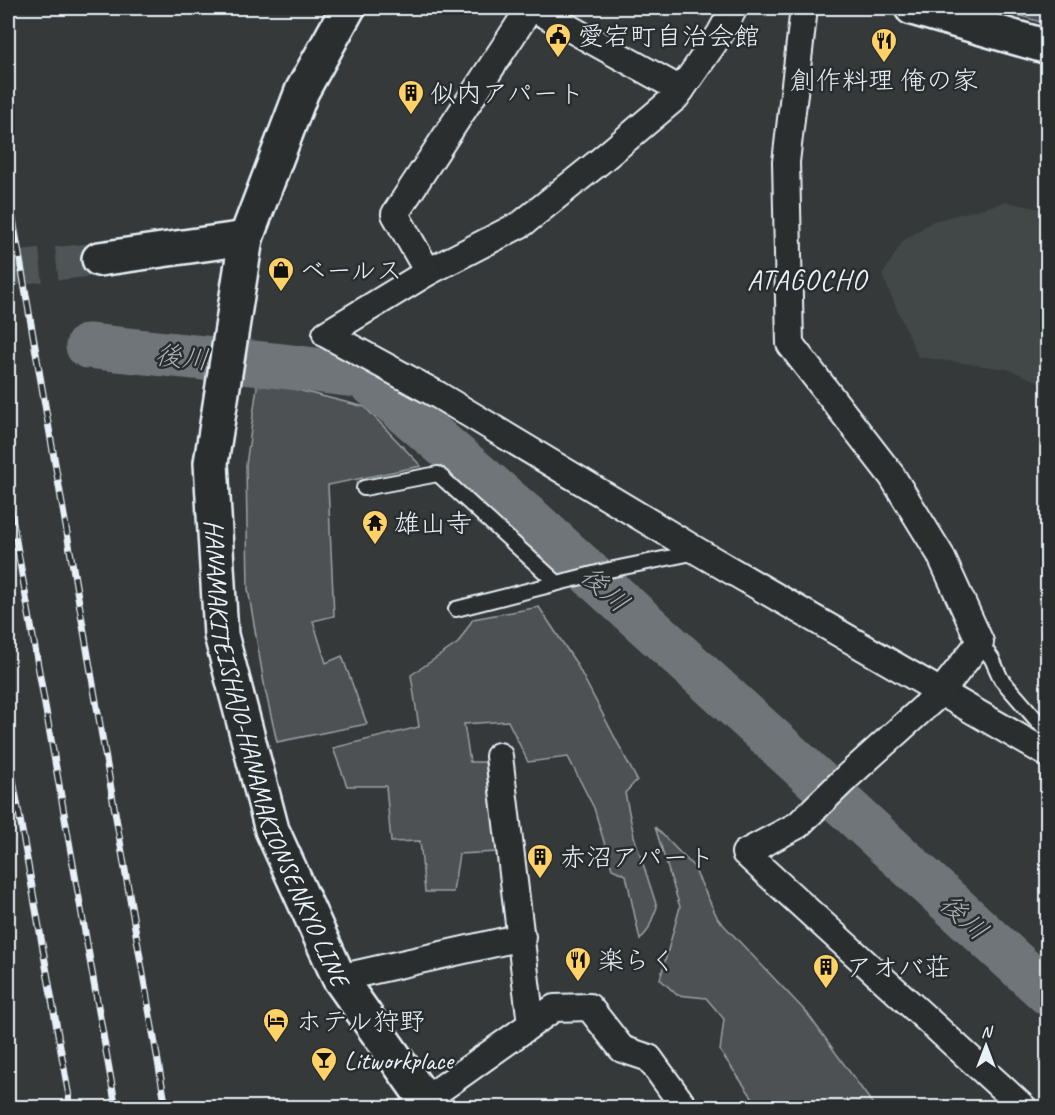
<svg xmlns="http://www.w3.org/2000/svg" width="1055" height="1115" font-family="Caveat,'Klee One',sans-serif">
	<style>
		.built { fill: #424647 }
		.green { fill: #4d5152; stroke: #9aa1a5; stroke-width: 1.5 }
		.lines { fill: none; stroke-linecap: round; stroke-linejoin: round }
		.river { stroke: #707579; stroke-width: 45 }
		.tertiary-tunnel { stroke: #505556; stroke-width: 33; stroke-dasharray: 33 16; stroke-linecap: butt }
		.service-casing { stroke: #e8f1f8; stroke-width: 18 }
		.minor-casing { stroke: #e8f1f8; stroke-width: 30 }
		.tertiary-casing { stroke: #e8f1f8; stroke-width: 38 }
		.secondary-casing { stroke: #e8f1f8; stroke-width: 38 }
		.service { stroke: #2a2d2e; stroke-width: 14 }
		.minor { stroke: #2a2d2e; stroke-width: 26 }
		.tertiary { stroke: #2a2d2e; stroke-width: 33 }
		.secondary { stroke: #2a2d2e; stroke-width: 33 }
		.rail-casing { stroke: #e8f1f8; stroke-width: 7 }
		.rail { stroke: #2a2d2e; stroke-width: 4.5; stroke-dasharray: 14; stroke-linecap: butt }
		.labels { text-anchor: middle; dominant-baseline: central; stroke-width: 5; stroke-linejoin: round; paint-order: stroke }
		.poi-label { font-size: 26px; fill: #e8f1f8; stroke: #2a2d2e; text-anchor: start }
		.street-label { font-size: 26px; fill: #e8f1f8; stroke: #2a2d2e }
		.water-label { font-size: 27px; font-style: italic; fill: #acb3b8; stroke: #2a2d2e }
		.quarter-label { font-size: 28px; letter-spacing: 1.5px; fill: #e8f1f8; stroke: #2a2d2e }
	</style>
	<rect width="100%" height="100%" fill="#35393a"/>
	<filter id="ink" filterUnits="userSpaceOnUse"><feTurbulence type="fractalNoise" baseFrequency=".0167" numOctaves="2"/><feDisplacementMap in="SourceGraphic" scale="12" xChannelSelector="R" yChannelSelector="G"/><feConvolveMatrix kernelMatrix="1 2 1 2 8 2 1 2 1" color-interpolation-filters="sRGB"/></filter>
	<g filter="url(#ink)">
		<polygon class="built" points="1007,202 1047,210 1047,385 1007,369 918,357 882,275 903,241 933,221"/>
		<g class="green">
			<polygon points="995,8 1047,8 1047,24"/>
			<polygon points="258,380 365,407 421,466 328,485 334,616 313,621 326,663 342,656 367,724 277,742 265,689 248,589 246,465"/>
			<polygon points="539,607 576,663 637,780 625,793 634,836 657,907 648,930 640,940 626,875 612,869 594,808 568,757 528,762 508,721 464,724 470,762 485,762 497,852 459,854 453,892 425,892 420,841 391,842 386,786 347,786 333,748 419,727 411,675 458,643 473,619"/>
			<polygon points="655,827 693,866 718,919 807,1013 875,1107 759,1107 720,1051 724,1019 706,998 677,995 660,979 680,907"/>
		</g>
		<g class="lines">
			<polyline class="river" points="88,346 282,366 363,376 531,520 773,740 1048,993"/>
			<polyline class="tertiary-tunnel" points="8,269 99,259"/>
			<defs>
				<g id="service">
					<polyline points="364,488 438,474 557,583"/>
					<polyline points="456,609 609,570 697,552"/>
					<polyline points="980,642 992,659 1001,679 1048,733"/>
					<polyline points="402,1108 425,1100"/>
				</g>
				<g id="minor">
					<polyline points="533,8 681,90"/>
					<polyline points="734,8 720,34 676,97 599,162 523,223 428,272 326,334 438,395 699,552 1048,754"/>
					<polyline points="804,8 786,162 790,344 892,476 940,554 980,642 940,693 848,776 798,825 745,853 1024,1108"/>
					<polyline points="428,272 395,214 530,8"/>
					<polyline points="499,756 531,1024"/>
					<polyline points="339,978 522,937"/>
					<polyline points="425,1100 554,1008 589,1007 622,1049 649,1058 685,1108"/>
				</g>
				<g id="tertiary">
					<path id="s1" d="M348,8L302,91L246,238L211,463L221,635L272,830L339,978L425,1100"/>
					<polyline points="912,8 1048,47"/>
					<polyline points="99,259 246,238"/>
				</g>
				<polyline id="secondary" points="425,1100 430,1108"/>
			</defs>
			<use href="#service" class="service-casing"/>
			<use href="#minor" class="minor-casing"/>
			<use href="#tertiary" class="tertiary-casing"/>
			<use href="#secondary" class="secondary-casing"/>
			<use href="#service" class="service"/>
			<use href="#minor" class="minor"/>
			<use href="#tertiary" class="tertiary"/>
			<use href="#secondary" class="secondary"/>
			<defs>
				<g id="rail">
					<polyline points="8,190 166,1108"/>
					<polyline points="8,495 116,1108"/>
					<polyline points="8,751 71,1108"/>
				</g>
			</defs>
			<use href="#rail" class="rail-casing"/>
			<use href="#rail" class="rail"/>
		</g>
	</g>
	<defs>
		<symbol id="civic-pin" viewBox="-11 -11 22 30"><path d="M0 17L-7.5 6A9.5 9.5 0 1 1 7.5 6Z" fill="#ffd166" stroke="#2a2d2e"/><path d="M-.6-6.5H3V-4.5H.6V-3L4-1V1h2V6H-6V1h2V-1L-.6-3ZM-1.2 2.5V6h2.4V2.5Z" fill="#111"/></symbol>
		<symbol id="restaurant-pin" viewBox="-11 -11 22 30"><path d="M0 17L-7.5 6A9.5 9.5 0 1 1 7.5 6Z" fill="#ffd166" stroke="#2a2d2e"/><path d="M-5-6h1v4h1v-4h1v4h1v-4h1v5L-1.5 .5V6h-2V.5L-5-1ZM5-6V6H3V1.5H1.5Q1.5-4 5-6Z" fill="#111"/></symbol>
		<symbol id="building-pin" viewBox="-11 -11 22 30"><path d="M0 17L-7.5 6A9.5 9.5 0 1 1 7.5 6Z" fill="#ffd166" stroke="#2a2d2e"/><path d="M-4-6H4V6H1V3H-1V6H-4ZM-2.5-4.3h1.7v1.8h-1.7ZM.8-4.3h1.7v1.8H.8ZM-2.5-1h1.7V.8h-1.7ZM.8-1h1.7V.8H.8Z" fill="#111"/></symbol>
		<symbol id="shop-pin" viewBox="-11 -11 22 30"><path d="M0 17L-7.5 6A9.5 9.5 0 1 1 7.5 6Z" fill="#ffd166" stroke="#2a2d2e"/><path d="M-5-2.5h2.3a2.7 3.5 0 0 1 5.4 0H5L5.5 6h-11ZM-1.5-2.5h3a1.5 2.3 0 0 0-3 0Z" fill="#111"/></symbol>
		<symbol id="temple-pin" viewBox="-11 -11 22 30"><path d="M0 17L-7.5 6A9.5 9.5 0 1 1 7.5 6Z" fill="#ffd166" stroke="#2a2d2e"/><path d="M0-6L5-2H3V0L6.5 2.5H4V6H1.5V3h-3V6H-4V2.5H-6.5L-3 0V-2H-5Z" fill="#111"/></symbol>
		<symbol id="hotel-pin" viewBox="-11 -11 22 30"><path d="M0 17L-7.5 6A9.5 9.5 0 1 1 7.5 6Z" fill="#ffd166" stroke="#2a2d2e"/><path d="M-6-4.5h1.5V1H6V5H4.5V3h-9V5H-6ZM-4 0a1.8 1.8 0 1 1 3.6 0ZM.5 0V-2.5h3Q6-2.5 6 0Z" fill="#111"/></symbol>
		<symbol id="bar-pin" viewBox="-11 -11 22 30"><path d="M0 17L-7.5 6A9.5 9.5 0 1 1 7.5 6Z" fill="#ffd166" stroke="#2a2d2e"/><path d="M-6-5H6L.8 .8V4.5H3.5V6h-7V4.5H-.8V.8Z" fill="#111"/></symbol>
	</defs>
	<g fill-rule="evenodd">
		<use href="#civic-pin" x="543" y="21" width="30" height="40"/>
		<use href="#restaurant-pin" x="869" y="26" width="30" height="40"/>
		<use href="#building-pin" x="396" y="78" width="30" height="40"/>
		<use href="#shop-pin" x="266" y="255" width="30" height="40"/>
		<use href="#temple-pin" x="360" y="508" width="30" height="40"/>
		<use href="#building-pin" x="525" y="842" width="30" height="40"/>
		<use href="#restaurant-pin" x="563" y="945" width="30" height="40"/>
		<use href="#building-pin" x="811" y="952" width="30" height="40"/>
		<use href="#hotel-pin" x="261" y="1006" width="30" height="40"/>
		<use href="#bar-pin" x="309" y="1045" width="30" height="40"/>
	</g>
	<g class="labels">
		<g class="poi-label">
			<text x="578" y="36">愛宕町自治会館</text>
			<text x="884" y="80" text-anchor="middle">創作料理 俺の家</text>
			<text x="430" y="93">似内アパート</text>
			<text x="300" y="270">ベールス</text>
			<text x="394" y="523">雄山寺</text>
			<text x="560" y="857">赤沼アパート</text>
			<text x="598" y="960">楽らく</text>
			<text x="846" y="967">アオバ荘</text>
			<text x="296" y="1021">ホテル狩野</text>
			<text x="344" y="1060">Litworkplace</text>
		</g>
		<g class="street-label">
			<text stroke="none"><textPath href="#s1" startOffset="780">HANAMAKITEISHAJO-HANAMAKIONSENKYO LINE</textPath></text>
		</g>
		<g class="water-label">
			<text transform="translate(182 357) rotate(6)">後川</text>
			<text transform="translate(605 589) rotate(42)">後川</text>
			<text transform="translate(964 917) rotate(42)">後川</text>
		</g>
		<g class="quarter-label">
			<text x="807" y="279">ATAGOCHO</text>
		</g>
	</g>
	<rect width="1055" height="1115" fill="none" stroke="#2a2d2e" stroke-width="30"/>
	<rect x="15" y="15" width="1025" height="1085" fill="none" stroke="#e8f1f8" stroke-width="2" filter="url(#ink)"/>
	<g transform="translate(986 1046)" stroke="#2a2d2e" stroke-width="4.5" paint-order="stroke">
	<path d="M0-4.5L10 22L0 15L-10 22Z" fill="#e8f1f8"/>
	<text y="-9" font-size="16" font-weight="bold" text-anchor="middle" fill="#e8f1f8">N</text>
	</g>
</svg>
